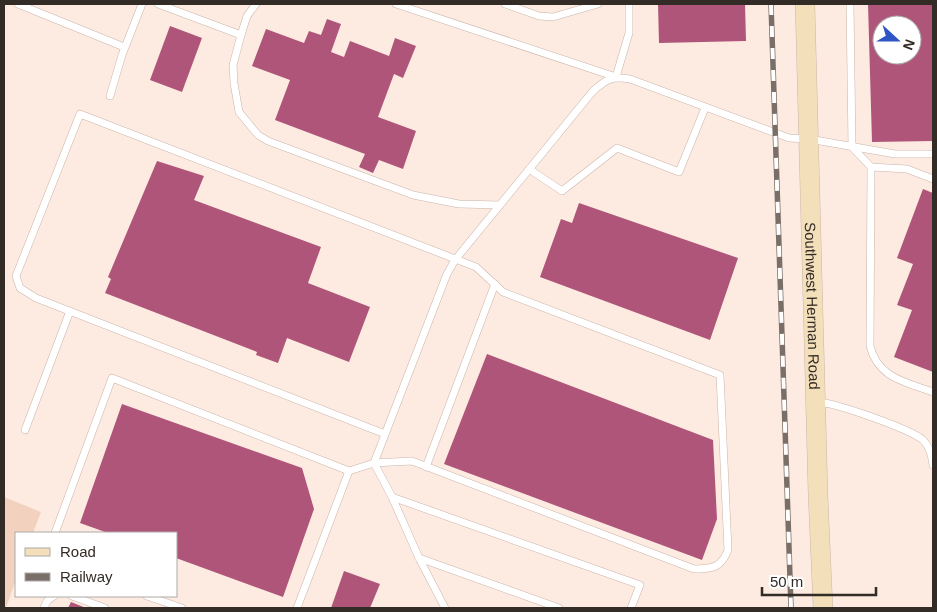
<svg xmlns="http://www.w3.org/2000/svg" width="937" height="612" font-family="Arial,sans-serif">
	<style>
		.green { fill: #f3d1bf }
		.building { fill: #af5579; fill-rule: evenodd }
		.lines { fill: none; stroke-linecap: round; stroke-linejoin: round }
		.service-casing { stroke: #cab5aa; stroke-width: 8 }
		.secondary-casing { stroke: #cab5aa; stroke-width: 20 }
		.service { stroke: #fff; stroke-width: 7 }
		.secondary { stroke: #f3e0ba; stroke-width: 19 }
		.rail-casing { stroke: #7a6f68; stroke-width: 5.5 }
		.rail { stroke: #fff; stroke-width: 4; stroke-dasharray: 11; stroke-linecap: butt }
		.labels { text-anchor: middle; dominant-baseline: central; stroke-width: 5; stroke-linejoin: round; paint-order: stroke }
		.street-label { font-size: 15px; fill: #332b26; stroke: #fff }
	</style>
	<rect width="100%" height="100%" fill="#fdebe1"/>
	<polygon class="green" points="4,497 41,512 33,533 16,533 16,579 6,608 4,608"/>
	<g class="building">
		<polygon points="658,4 745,4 746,41 659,43"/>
		<path d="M868,4H933V141L872,142ZM882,25H912V55H882Z"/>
		<polygon points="327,19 341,24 331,52 344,57 350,41 389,56 395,38 416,46 403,78 394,74 378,117 416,131 403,169 379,160 373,173 359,167 365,154 275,120 290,80 252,66 266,29 304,43 309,31 321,35"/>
		<polygon points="170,26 202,38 182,92 150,80"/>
		<polygon points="157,161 204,176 194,200 321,247 308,283 370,307 349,362 287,338 278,363 256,355 257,352 105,293 111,279 108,277"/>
		<polygon points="923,189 933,193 933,372 894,357 912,310 897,305 913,264 897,258"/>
		<polygon points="579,203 738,258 710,340 540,277 561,219 572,223"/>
		<polygon points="487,354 713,440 717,519 702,560 444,464"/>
		<polygon points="122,404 302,468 314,509 283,597 176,558 176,533 108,533 80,523"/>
		<polygon points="344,571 380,584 370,608 331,608"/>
		<polygon points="71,602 86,608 68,608"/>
	</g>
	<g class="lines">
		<defs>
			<g id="service">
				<polyline points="18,4 124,47"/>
				<polyline points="158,4 241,35 247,16 256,4"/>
				<polyline points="396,4 616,77 629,33 629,4"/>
				<polyline points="505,4 539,16 553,17 598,4"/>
				<path d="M850,4L852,147L871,167L870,346C878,378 905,382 933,392"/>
				<polyline points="241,35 233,65 234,83 239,112 258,135 268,141 413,195 459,204 500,205"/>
				<polyline points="110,96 122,55 142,4"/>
				<polyline points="871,167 907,169 933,179"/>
				<polyline points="529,169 562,191 617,148 679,172 705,108"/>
				<path d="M816,402C834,402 910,429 923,440C930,447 932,456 933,465"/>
				<polyline points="25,430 70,311"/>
				<polyline points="426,467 495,284"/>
				<polyline points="392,497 640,585 631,608"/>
				<path d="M55,533L112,378L349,471L374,463L412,461L694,569C712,569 721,568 728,550L720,375L503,292L476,267L80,114L16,276L20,288L36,298L385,434"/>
				<polyline points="419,558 445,608"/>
				<polyline points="72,596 105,608"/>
				<polyline points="147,596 182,608"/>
				<polyline points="44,608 47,601 54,596"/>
				<polyline points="297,608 349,471"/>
				<path d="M559,608L419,558L392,497L374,463L447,274L455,260L593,91C607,79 611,76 630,79L789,138L809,139L895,154H933"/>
			</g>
			<g id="secondary">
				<path id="s1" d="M805,4L818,495L823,608"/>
			</g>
		</defs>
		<use href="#service" class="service-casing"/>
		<use href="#secondary" class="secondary-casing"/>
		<use href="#service" class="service"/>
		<use href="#secondary" class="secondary"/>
		<defs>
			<polyline id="rail" points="771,4 791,608"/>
		</defs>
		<use href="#rail" class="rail-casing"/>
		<use href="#rail" class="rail"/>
	</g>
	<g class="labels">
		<g class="street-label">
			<text stroke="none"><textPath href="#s1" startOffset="302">Southwest Herman Road</textPath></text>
		</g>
	</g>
	<rect width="937" height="612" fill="none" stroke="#332b26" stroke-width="10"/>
	<rect x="15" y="532" width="162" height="65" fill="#ffffff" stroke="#adaaa8"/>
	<rect x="25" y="548" width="25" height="8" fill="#f3e0ba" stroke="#adaaa8"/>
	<text x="60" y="557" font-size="15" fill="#332b26">Road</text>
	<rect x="25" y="573" width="25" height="8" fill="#7a6f68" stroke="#adaaa8"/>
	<text x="60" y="582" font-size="15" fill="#332b26">Railway</text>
	<g transform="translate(897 40) rotate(111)"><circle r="24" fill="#ffffff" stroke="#adaaa8"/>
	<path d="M0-4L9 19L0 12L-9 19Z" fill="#2f54c4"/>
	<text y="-8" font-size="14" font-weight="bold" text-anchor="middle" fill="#332b26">N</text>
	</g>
	<path d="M762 587v8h114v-8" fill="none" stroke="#332b26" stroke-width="2.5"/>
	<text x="770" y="587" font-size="15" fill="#332b26" stroke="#ffffff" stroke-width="4" paint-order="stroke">50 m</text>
</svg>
